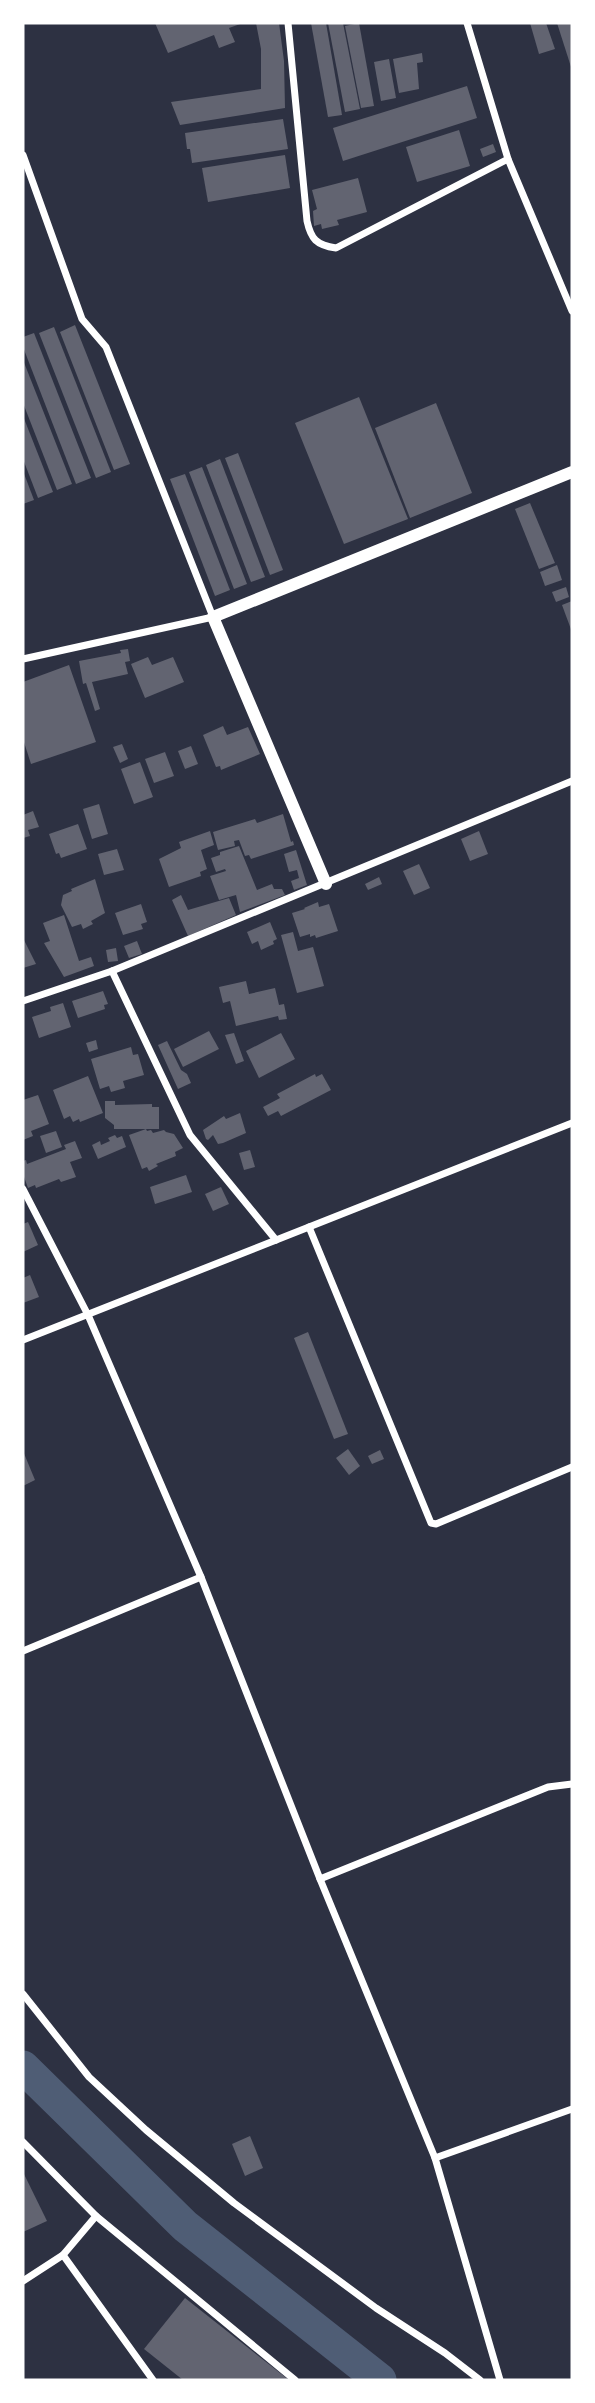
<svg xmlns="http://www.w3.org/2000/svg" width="595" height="2403" font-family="'Fira Sans',sans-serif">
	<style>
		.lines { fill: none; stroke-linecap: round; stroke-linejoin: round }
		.river { stroke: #4f5d75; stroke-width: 33 }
		.building { fill: #626471 }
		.minor { stroke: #fff; stroke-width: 7 }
		.tertiary { stroke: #fff; stroke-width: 12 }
	</style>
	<rect width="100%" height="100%" fill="#2d3142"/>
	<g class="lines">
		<polyline class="river" points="23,2067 185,2226 380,2380"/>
	</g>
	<g class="building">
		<polygon points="155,23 243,23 229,28 235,42 219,48 214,35 168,53"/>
		<polygon points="256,23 279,23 284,61 285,108 180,125 171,102 261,89 261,49"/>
		<polygon points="311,23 326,23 342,115 328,117"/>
		<polygon points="328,23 343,23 360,109 345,112"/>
		<polygon points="359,23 374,106 361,108 345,26"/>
		<polygon points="530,23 546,23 555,49 539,54"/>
		<polygon points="557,23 572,23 572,70"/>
		<polygon points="422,53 423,62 417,63 419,89 399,93 393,59"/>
		<polygon points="389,59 396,98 381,101 374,62"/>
		<polygon points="467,86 477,118 343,161 333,128"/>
		<polygon points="283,119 288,149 192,163 190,149 187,149 185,133"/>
		<polygon points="459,130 470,166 417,182 406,147"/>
		<polygon points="493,144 496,152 483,157 480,149"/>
		<polygon points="285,155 290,188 208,202 202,168"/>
		<polygon points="358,178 367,212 337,220 339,225 322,229 321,224 314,226 313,211 317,209 312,190"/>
		<polygon points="75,325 130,464 114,470 60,332"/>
		<polygon points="54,327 111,472 96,478 39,333"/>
		<polygon points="34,333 91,478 76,484 23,347 23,337"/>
		<polygon points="23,360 72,484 57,490 23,403"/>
		<polygon points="359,397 408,519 344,544 295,423"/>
		<polygon points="436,403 472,493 410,518 375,428"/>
		<polygon points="23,416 53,492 38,498 23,459"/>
		<polygon points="238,453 283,570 270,575 225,458"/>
		<polygon points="220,459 265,577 251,582 206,465"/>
		<polygon points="202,467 247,584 234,589 189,472"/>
		<polygon points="23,471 34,500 23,504"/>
		<polygon points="185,474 230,590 215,596 170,479"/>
		<polygon points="530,503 555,563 539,569 515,509"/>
		<polygon points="557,565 562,580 545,586 540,572"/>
		<polygon points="566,587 569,597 556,602 552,592"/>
		<polygon points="572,601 572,632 562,605"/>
		<polygon points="128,649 130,661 125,662 128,674 92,682 100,709 95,711 86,683 83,684 79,661 121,653 120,650"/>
		<polygon points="148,657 152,665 173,657 184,682 145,698 131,664"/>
		<polygon points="69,665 96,742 31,764 23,739 23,682"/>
		<polygon points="223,726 227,735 248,727 260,754 221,770 220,766 216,767 203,735"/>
		<polygon points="122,744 128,759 120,763 113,747"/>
		<polygon points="191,746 198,764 185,769 178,751"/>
		<polygon points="165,752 174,776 154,783 145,759"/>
		<polygon points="140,762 153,797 134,804 121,769"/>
		<polygon points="99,804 108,834 92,839 83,809"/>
		<polygon points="33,811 39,827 28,830 30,836 23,838 23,815"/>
		<polygon points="283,814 291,842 293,841 294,845 251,859 249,855 245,856 239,840 234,841 235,846 218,850 213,832 255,819 257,823"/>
		<polygon points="78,824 87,849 61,858 59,853 56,854 49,834"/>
		<polygon points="210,831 214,845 201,850 207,869 200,872 201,876 169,887 159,859 181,848 179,842"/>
		<polygon points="479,831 488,854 470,861 461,839"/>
		<polygon points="239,846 257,890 272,884 274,889 282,889 285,895 240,912 236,895 219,900 210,876 226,871 225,869 216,872 211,858 220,855 220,852"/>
		<polygon points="117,849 124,870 104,875 98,854"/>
		<polygon points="296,850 307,885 294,890 291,881 299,878 297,870 289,872 284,854"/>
		<polygon points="419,864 430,888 414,895 403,871"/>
		<polygon points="379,877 382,884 368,890 365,884"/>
		<polygon points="95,879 105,913 91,921 93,924 83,929 81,924 72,927 61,905 63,895 72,891 71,889"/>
		<polygon points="181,895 188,910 229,898 236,915 188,936 172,900"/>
		<polygon points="318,902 319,907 329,904 338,931 316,938 315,935 310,937 310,934 300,937 292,913 305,909 304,908"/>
		<polygon points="141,904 147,922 141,924 143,929 123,935 115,913"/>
		<polygon points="64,915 79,961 91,957 94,966 64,977 44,943 50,941 43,923"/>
		<polygon points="270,922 277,939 273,941 274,944 261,950 258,941 252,944 247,932"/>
		<polygon points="293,932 298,951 313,947 324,986 297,993 281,935"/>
		<polygon points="23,938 36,964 23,968"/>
		<polygon points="137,941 142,954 129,958 124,946"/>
		<polygon points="116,948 118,961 108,962 106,950"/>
		<polygon points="246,981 249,994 275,988 279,1005 284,1004 287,1019 279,1020 278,1016 236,1026 230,1001 223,1003 219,987"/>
		<polygon points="103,991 108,1004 104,1005 105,1009 78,1018 72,1001"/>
		<polygon points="63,1003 71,1027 39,1038 32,1017 51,1011 50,1007"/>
		<polygon points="209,1031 219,1049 183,1067 174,1049"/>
		<polygon points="234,1033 244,1061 236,1064 225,1035"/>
		<polygon points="281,1033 295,1059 259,1078 246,1051"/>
		<polygon points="96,1040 98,1049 89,1052 86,1043"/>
		<polygon points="167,1041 181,1070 187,1074 191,1083 178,1089 158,1045"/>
		<polygon points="131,1047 133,1055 138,1054 144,1075 123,1081 125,1088 111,1092 109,1086 100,1089 91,1059"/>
		<polygon points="315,1074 316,1077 322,1074 331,1090 281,1116 278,1111 268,1116 263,1107 280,1098 277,1094"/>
		<polygon points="88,1076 103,1113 80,1122 79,1119 73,1122 70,1116 64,1119 53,1090"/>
		<polygon points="38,1095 49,1124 31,1131 33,1136 23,1140 23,1100"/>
		<polygon points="105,1101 115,1101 115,1105 152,1104 152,1107 159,1107 159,1129 114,1129 114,1125 105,1118"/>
		<polygon points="240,1113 246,1133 223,1143 218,1144 213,1135 208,1140 206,1139 203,1130 224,1116 226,1119"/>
		<polygon points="146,1129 147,1131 151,1130 153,1133 164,1130 166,1132 174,1134 183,1148 175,1152 176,1156 156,1164 158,1166 149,1171 147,1167 142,1169 129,1135"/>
		<polygon points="56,1131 62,1147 46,1153 40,1136"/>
		<polygon points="115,1135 117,1138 122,1136 126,1147 98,1159 92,1145 100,1141 101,1145 110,1141 108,1138"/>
		<polygon points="75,1141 82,1158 70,1162 76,1177 61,1182 59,1179 36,1188 35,1185 28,1188 23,1174 23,1161 26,1160 27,1164 66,1149 64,1145"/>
		<polygon points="250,1150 255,1167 244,1170 239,1153"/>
		<polygon points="186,1175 192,1192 155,1204 150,1187"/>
		<polygon points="221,1187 229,1204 213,1211 205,1194"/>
		<polygon points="28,1222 38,1245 23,1252 23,1224"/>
		<polygon points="30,1275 39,1297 23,1303 23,1278"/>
		<polygon points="308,1332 348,1434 334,1439 294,1338"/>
		<polygon points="348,1449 360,1466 349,1475 336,1458"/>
		<polygon points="380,1450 384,1459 372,1464 368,1456"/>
		<polygon points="23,1451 35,1480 23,1486"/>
		<polygon points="250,2136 263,2168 245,2176 232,2144"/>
		<polygon points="23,2172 47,2221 23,2232"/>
		<polygon points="185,2298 289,2380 183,2380 144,2349"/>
	</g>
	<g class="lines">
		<g class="minor">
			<path d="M288,23L307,221C311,239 316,245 336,248L508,159"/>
			<polyline points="467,23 508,159 572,311"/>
			<polyline points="23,155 82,319 106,347 213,617 23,659"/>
			<polyline points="112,971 190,1135 276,1240"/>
			<polyline points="23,1001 112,971 572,781"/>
			<polyline points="23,1189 88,1315 201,1577 320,1879 435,2158 500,2380"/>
			<polyline points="309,1227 431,1523 436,1524 572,1467"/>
			<polyline points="23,1340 572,1123"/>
			<polyline points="23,1651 201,1577"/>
			<polyline points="320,1879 548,1787 572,1784"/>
			<polyline points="23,1994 89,2077 146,2130 234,2203 376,2308 445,2353 480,2380"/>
			<polyline points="23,2142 96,2216 295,2380"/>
			<polyline points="435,2158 572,2109"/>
			<polyline points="63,2255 153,2380"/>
			<polyline points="23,2281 63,2255 96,2216"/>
		</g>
		<polyline class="tertiary" points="326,884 213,617 572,472"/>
	</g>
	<rect width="595" height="2403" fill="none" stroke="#ffffff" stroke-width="49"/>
</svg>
